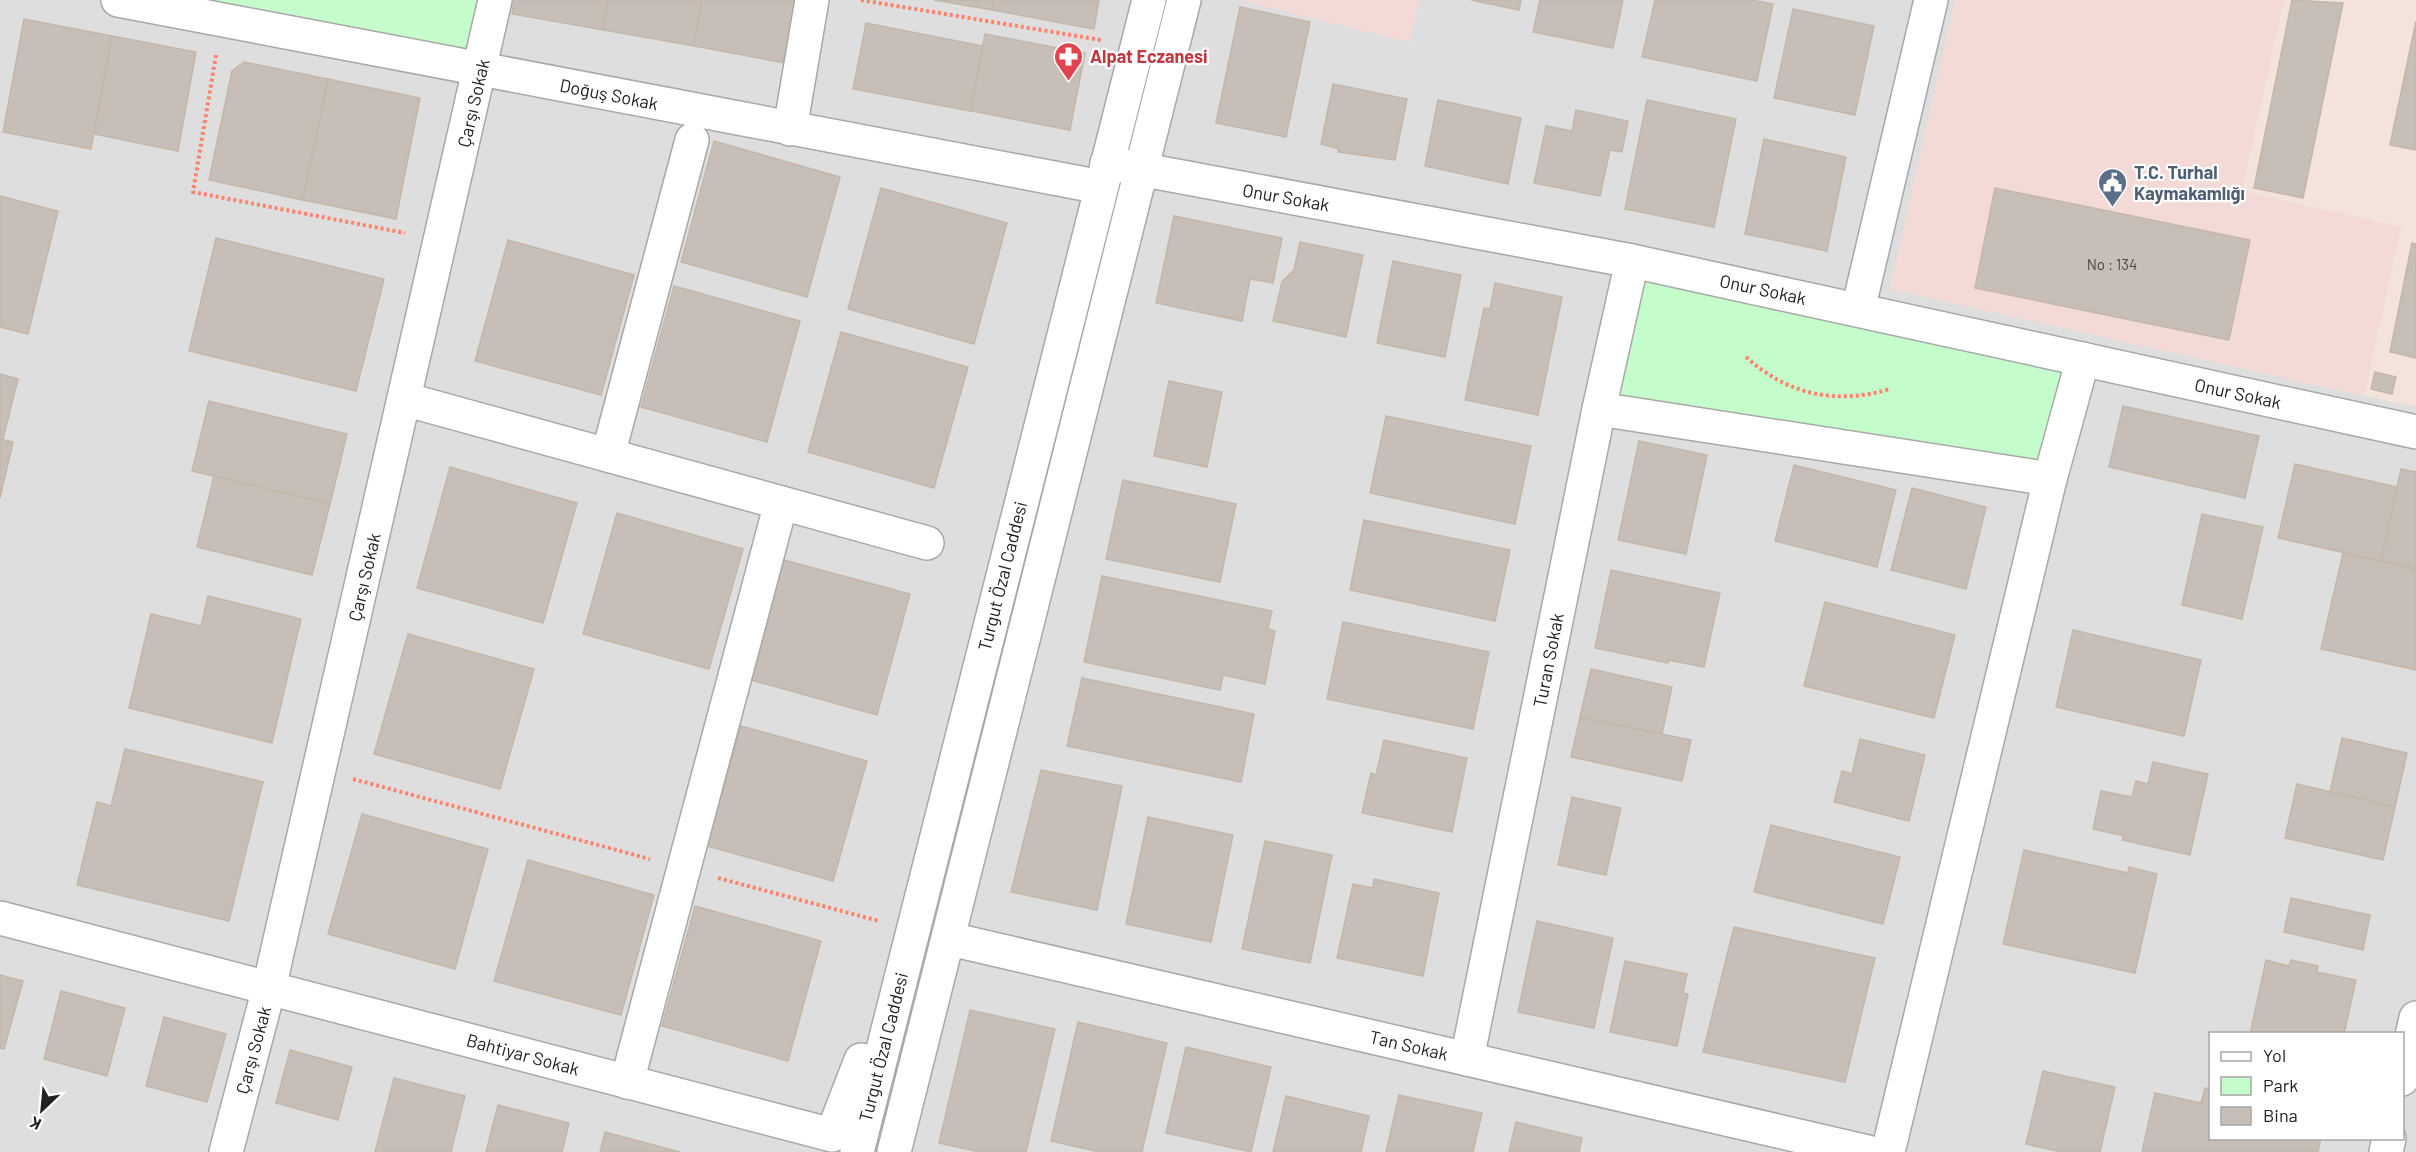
<svg xmlns="http://www.w3.org/2000/svg" width="2416" height="1152" font-family="Barlow,sans-serif">
	<style>
		.residential { fill: #dfdede; fill-rule: evenodd }
		.commercial { fill: #f3dad7 }
		.military { fill: #f3e3db }
		.park { fill: #c5fccc }
		.building { fill: #c7beb7; stroke: #c4b7a9; stroke-width: 1.5 }
		.lines { fill: none; stroke-linecap: round; stroke-linejoin: round }
		.minor-casing { stroke: #a8a8a8; stroke-width: 36 }
		.path { stroke: #fe836c; stroke-width: 4; stroke-dasharray: 3 3; stroke-linecap: butt }
		.minor { stroke: #fff; stroke-width: 33 }
		.labels { text-anchor: middle; dominant-baseline: central; stroke-width: 4.5; stroke-linejoin: round; paint-order: stroke }
		.number-label { font-size: 15px; fill: #4a4846 }
		.health-label { font-size: 18px; font-weight: bold; fill: #be3a42; stroke: #fff; text-anchor: start }
		.street-label { font-size: 18px; fill: #212121; stroke: #fff }
		.service-label { font-size: 18px; font-weight: bold; fill: #4e5e75; stroke: #fff; text-anchor: start }
	</style>
	<rect width="100%" height="100%" fill="#f2efe8"/>
	<path class="residential" d="M0,0H2416V1152H0ZM2210,1034H2402V1138H2210Z"/>
	<g class="commercial">
		<polygon points="1240,0 1419,0 1409,42"/>
		<polygon points="1955,0 2284,0 2242,191 2401,227 2364,396 1890,289"/>
	</g>
	<polygon class="military" points="2284,0 2416,0 2416,407 2364,396 2401,227 2242,191"/>
	<g class="park">
		<polygon points="118,0 495,0 480,69"/>
		<polygon points="1632,261 2083,359 2050,479 1599,409"/>
	</g>
	<g class="building">
		<polygon points="514,0 608,0 603,30 512,14"/>
		<polygon points="608,0 702,0 694,46 603,30"/>
		<polygon points="702,0 796,0 785,63 694,46"/>
		<polygon points="934,0 994,0 992,10"/>
		<polygon points="994,0 1099,0 1094,29 992,10"/>
		<polygon points="1471,0 1521,0 1519,10"/>
		<polygon points="1540,0 1623,0 1613,48 1533,32"/>
		<polygon points="1655,0 1752,0 1773,4 1757,81 1642,57"/>
		<polygon points="2292,0 2343,3 2303,198 2254,188"/>
		<polygon points="1240,7 1310,22 1286,137 1216,123"/>
		<polygon points="1793,9 1874,26 1855,115 1774,98"/>
		<polygon points="24,19 112,36 91,149 3,132"/>
		<polygon points="2416,21 2416,150 2390,145"/>
		<polygon points="866,23 983,46 971,111 853,89"/>
		<polygon points="985,34 1085,53 1070,130 971,111"/>
		<polygon points="112,36 196,52 178,151 94,134"/>
		<polygon points="244,62 328,79 303,200 209,180 232,71"/>
		<polygon points="328,79 420,98 396,219 303,200"/>
		<polygon points="1333,84 1407,99 1395,160 1338,152 1339,149 1321,144"/>
		<polygon points="1438,100 1521,118 1508,184 1425,166"/>
		<polygon points="1647,100 1736,119 1714,227 1625,209"/>
		<polygon points="1576,110 1628,121 1622,152 1610,150 1600,196 1534,183 1546,126 1572,131"/>
		<polygon points="1764,139 1846,157 1827,251 1745,234"/>
		<polygon points="714,141 840,177 807,297 681,262"/>
		<polygon points="881,188 1007,223 974,344 848,309"/>
		<polygon points="1995,188 2250,240 2229,340 1975,288"/>
		<polygon points="0,196 58,211 28,334 0,327"/>
		<polygon points="1174,216 1282,238 1273,283 1250,279 1242,321 1156,303"/>
		<polygon points="216,238 384,279 356,391 189,351"/>
		<polygon points="508,240 634,275 601,395 475,361"/>
		<polygon points="1300,242 1363,255 1346,337 1273,321 1282,282 1294,270"/>
		<polygon points="2412,243 2416,244 2416,358 2390,352"/>
		<polygon points="1393,261 1461,275 1445,357 1377,343"/>
		<polygon points="1495,283 1562,297 1538,415 1465,400 1484,308 1490,309"/>
		<polygon points="674,286 800,321 767,442 641,407"/>
		<polygon points="841,332 968,367 934,488 808,452"/>
		<polygon points="2375,372 2396,377 2392,394 2371,389"/>
		<polygon points="0,374 18,379 3,439 0,439"/>
		<polygon points="1169,381 1222,392 1207,467 1154,456"/>
		<polygon points="209,401 347,434 330,504 192,471"/>
		<polygon points="2123,406 2259,436 2245,498 2109,467"/>
		<polygon points="1386,416 1531,446 1515,524 1370,493"/>
		<polygon points="0,439 13,442 0,498"/>
		<polygon points="1639,441 1707,455 1686,554 1618,540"/>
		<polygon points="2295,464 2397,487 2381,561 2278,538"/>
		<polygon points="1794,465 1896,490 1877,567 1775,541"/>
		<polygon points="450,467 577,503 543,623 417,588"/>
		<polygon points="2401,469 2416,472 2416,569 2381,561"/>
		<polygon points="214,476 330,504 312,575 197,547"/>
		<polygon points="1123,480 1236,504 1220,582 1106,559"/>
		<polygon points="1912,488 1986,507 1966,589 1891,570"/>
		<polygon points="617,513 743,549 709,669 583,634"/>
		<polygon points="2202,514 2263,527 2242,619 2182,605"/>
		<polygon points="1364,520 1510,550 1495,621 1350,590"/>
		<polygon points="2343,553 2416,569 2416,670 2321,649"/>
		<polygon points="784,560 910,594 877,715 751,680"/>
		<polygon points="1611,570 1720,593 1704,667 1668,660 1668,663 1595,648"/>
		<polygon points="1102,576 1272,611 1268,629 1275,631 1265,684 1223,675 1220,690 1084,662"/>
		<polygon points="208,596 301,619 272,743 129,708 151,614 201,626"/>
		<polygon points="1825,602 1955,635 1934,718 1804,686"/>
		<polygon points="1343,622 1489,652 1473,729 1327,699"/>
		<polygon points="2073,630 2201,660 2184,736 2056,707"/>
		<polygon points="408,634 534,669 500,789 374,754"/>
		<polygon points="1591,669 1672,687 1662,734 1580,717"/>
		<polygon points="1082,678 1254,714 1241,782 1067,746"/>
		<polygon points="1580,717 1691,740 1682,781 1571,757"/>
		<polygon points="741,726 867,761 833,881 707,846"/>
		<polygon points="2342,738 2407,753 2395,807 2330,792"/>
		<polygon points="1860,739 1925,755 1909,821 1834,802 1842,771 1852,774"/>
		<polygon points="1384,740 1467,758 1452,832 1362,813 1371,773 1376,775"/>
		<polygon points="125,749 263,782 229,921 77,885 97,802 111,806"/>
		<polygon points="2153,762 2208,774 2190,855 2122,840 2124,836 2093,829 2101,791 2132,797 2136,781 2148,784"/>
		<polygon points="1041,770 1122,786 1097,910 1011,892"/>
		<polygon points="2297,784 2395,807 2383,860 2285,838"/>
		<polygon points="1572,797 1621,808 1606,875 1558,865"/>
		<polygon points="362,814 488,849 455,969 328,934"/>
		<polygon points="1148,817 1233,835 1211,942 1126,924"/>
		<polygon points="1771,825 1900,857 1883,924 1754,892"/>
		<polygon points="1265,841 1332,855 1310,963 1242,949"/>
		<polygon points="2024,850 2128,873 2129,867 2157,874 2135,973 2003,944"/>
		<polygon points="528,860 654,895 621,1015 494,981"/>
		<polygon points="1374,879 1439,893 1423,976 1337,958 1353,884 1373,888"/>
		<polygon points="2291,898 2370,915 2363,950 2284,932"/>
		<polygon points="695,906 821,941 788,1061 662,1026"/>
		<polygon points="1537,921 1613,938 1594,1028 1518,1012"/>
		<polygon points="1734,927 1875,958 1845,1082 1703,1052"/>
		<polygon points="2266,960 2289,966 2291,960 2318,966 2317,972 2356,980 2344,1034 2250,1034"/>
		<polygon points="1625,961 1687,974 1683,993 1688,994 1677,1046 1610,1032"/>
		<polygon points="0,975 23,981 4,1049 0,1048"/>
		<polygon points="61,991 125,1008 107,1076 44,1059"/>
		<polygon points="970,1010 1055,1029 1026,1152 979,1152 939,1143"/>
		<polygon points="164,1017 226,1034 207,1102 146,1086"/>
		<polygon points="1078,1022 1167,1043 1142,1152 1099,1152 1051,1141"/>
		<polygon points="1186,1047 1271,1067 1251,1152 1166,1133"/>
		<polygon points="290,1050 352,1067 338,1120 276,1103"/>
		<polygon points="2043,1071 2115,1087 2100,1152 2061,1152 2026,1144"/>
		<polygon points="394,1078 465,1096 451,1152 375,1152"/>
		<polygon points="2205,1088 2210,1089 2210,1138 2321,1138 2318,1152 2142,1152 2155,1093 2201,1103"/>
		<polygon points="1399,1095 1482,1113 1473,1152 1386,1152"/>
		<polygon points="1286,1096 1369,1116 1361,1152 1273,1152"/>
		<polygon points="498,1105 569,1123 562,1152 486,1152"/>
		<polygon points="1516,1122 1582,1138 1579,1152 1509,1152"/>
		<polygon points="605,1132 680,1152 600,1152"/>
	</g>
	<g class="lines">
		<defs>
			<g id="minor">
				<polyline points="118,0 1101,187"/>
				<polyline points="790,129 812,0"/>
				<polyline points="1107,163 1632,261 2416,432"/>
				<polyline points="1858,310 1931,0"/>
				<polyline points="404,399 927,543"/>
				<polyline points="1599,409 2050,479"/>
				<polyline points="608,455 692,140"/>
				<polyline points="0,918 832,1135 861,1060"/>
				<polyline points="950,939 1868,1152"/>
				<polyline points="1467,1059 1599,409 1632,261"/>
				<polyline points="2402,1079 2416,1018"/>
				<polyline points="627,1082 781,503"/>
				<polyline points="226,1152 269,988 495,0"/>
				<polyline points="857,1152 1149,0"/>
				<polyline points="894,1152 1184,0"/>
				<polyline points="1888,1152 2050,479 2083,359"/>
				<polyline points="2386,1152 2389,1138"/>
			</g>
		</defs>
		<use href="#minor" class="minor-casing"/>
		<g class="path">
			<polyline points="861,0 1101,40"/>
			<polyline points="216,55 193,192 405,233"/>
			<path d="M1746,357C1788,395 1836,405 1890,389"/>
			<polyline points="353,779 650,859"/>
			<polyline points="718,878 879,921"/>
		</g>
		<use href="#minor" class="minor"/>
	</g>
	<defs>
		<symbol id="pharmacy-pin" viewBox="-11 -11 22 30"><path d="M0 17L-7.5 6A9.5 9.5 0 1 1 7.5 6Z" fill="#e0444e" stroke="#fff"/><path d="M-2-6h4v4h4v4h-4v4h-4v-4h-4v-4h4Z" fill="#fff"/></symbol>
		<symbol id="civic-pin" viewBox="-11 -11 22 30"><path d="M0 17L-7.5 6A9.5 9.5 0 1 1 7.5 6Z" fill="#5c6f8a" stroke="#fff"/><path d="M-.6-6.5H3V-4.5H.6V-3L4-1V1h2V6H-6V1h2V-1L-.6-3ZM-1.2 2.5V6h2.4V2.5Z" fill="#fff"/></symbol>
	</defs>
	<g fill-rule="evenodd">
		<use href="#pharmacy-pin" x="1052" y="40" width="33" height="45"/>
		<use href="#civic-pin" x="2096" y="166" width="33" height="45"/>
	</g>
	<g class="labels">
		<g class="number-label">
			<text x="2112" y="264">No : 134</text>
		</g>
		<g class="health-label">
			<text x="1090" y="56">Alpat Eczanesi</text>
		</g>
		<g class="street-label">
			<text transform="translate(609 94) rotate(11)">Doğuş Sokak</text>
			<text transform="translate(473 103) rotate(-77)">Çarşı Sokak</text>
			<text transform="translate(1286 197) rotate(10)">Onur Sokak</text>
			<text transform="translate(1763 289) rotate(12)">Onur Sokak</text>
			<text transform="translate(2238 393) rotate(12)">Onur Sokak</text>
			<text transform="translate(1002 576) rotate(-76)">Turgut Özal Caddesi</text>
			<text transform="translate(364 577) rotate(-77)">Çarşı Sokak</text>
			<text transform="translate(1548 660) rotate(-79)">Turan Sokak</text>
			<text transform="translate(1409 1045) rotate(13)">Tan Sokak</text>
			<text transform="translate(883 1047) rotate(-76)">Turgut Özal Caddesi</text>
			<text transform="translate(253 1050) rotate(-75)">Çarşı Sokak</text>
			<text transform="translate(523 1054) rotate(15)">Bahtiyar Sokak</text>
		</g>
		<g class="service-label">
			<text x="2134" y="172">T.C. Turhal<tspan x="2134" dy="21">Kaymakamlığı</tspan></text>
		</g>
	</g>
	<rect x="2209" y="1032" width="195" height="108" fill="#ffffff" stroke="#a6a6a6" stroke-width="1.5"/>
	<rect x="2221" y="1052" width="30" height="9" fill="#ffffff" stroke="#a6a6a6" stroke-width="1.5"/>
	<text x="2263" y="1062" font-size="18" fill="#212121">Yol</text>
	<rect x="2221" y="1077" width="30" height="18" fill="#c5fccc" stroke="#a6a6a6" stroke-width="1.5"/>
	<text x="2263" y="1092" font-size="18" fill="#212121">Park</text>
	<rect x="2221" y="1107" width="30" height="18" fill="#c7beb7" stroke="#a6a6a6" stroke-width="1.5"/>
	<text x="2263" y="1122" font-size="18" fill="#212121">Bina</text>
	<g transform="translate(42 1110) rotate(206)" stroke="#ffffff" stroke-width="4.5" paint-order="stroke">
	<path d="M0-4.5L10 22L0 15L-10 22Z" fill="#212121"/>
	<text y="-9" font-size="16" font-weight="bold" text-anchor="middle" fill="#212121">K</text>
	</g>
</svg>
